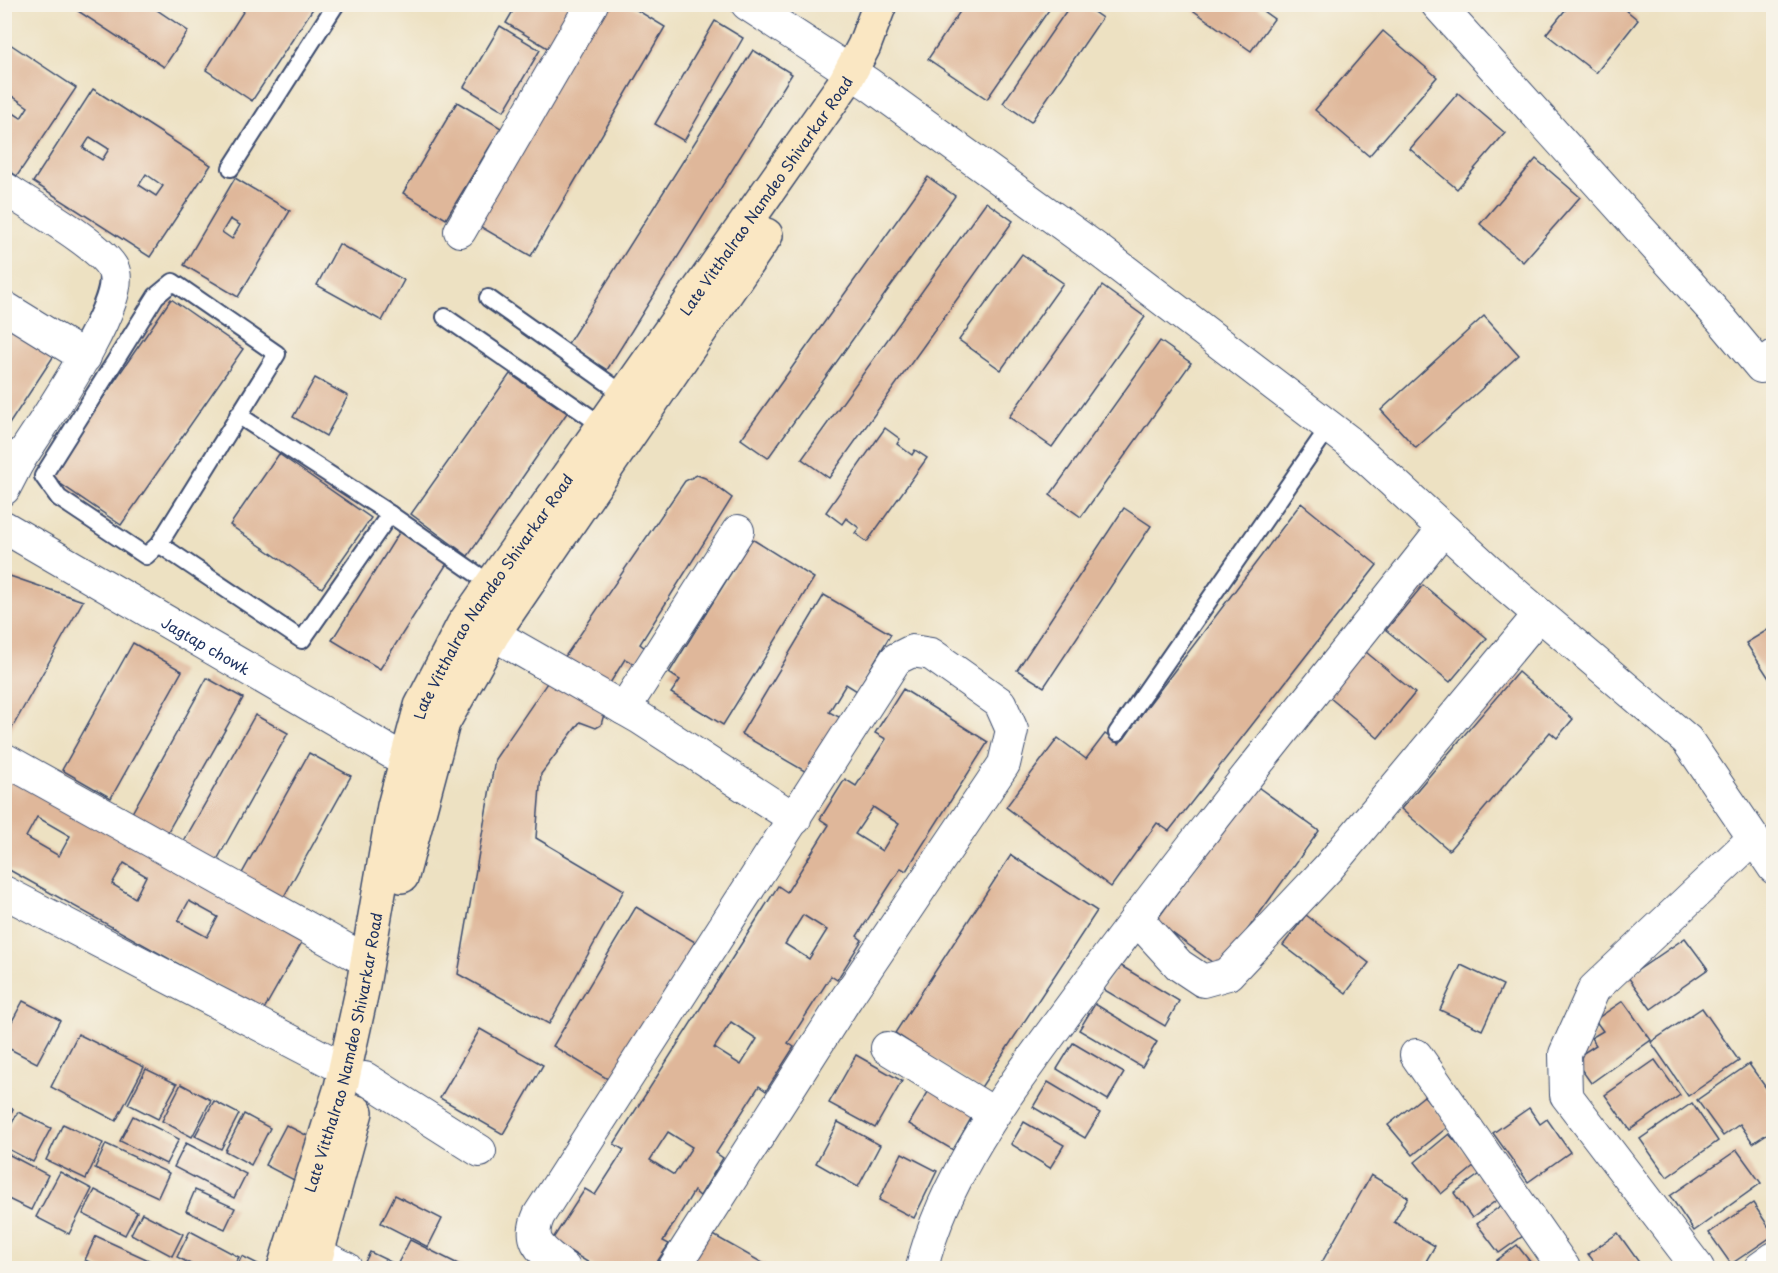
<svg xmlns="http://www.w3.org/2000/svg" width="1778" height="1273" font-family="'Playpen Sans',sans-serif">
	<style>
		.building { fill: #dfb79a; fill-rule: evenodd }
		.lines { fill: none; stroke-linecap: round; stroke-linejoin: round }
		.service-casing { stroke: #3a4a6d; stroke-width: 20 }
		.minor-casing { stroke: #3a4a6d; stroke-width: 34 }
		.secondary-casing { stroke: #3a4a6d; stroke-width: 36 }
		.service { stroke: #fff; stroke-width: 16 }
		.minor { stroke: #fff; stroke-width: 32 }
		.secondary { stroke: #fae7c3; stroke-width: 33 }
		.labels { text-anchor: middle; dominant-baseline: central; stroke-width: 4.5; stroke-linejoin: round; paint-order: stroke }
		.street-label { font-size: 15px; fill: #1b2f5e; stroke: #f7f3e8 }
	</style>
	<rect width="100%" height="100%" fill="#f7f3e8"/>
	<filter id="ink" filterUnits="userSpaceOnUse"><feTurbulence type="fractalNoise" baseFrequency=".0167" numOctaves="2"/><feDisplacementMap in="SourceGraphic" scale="12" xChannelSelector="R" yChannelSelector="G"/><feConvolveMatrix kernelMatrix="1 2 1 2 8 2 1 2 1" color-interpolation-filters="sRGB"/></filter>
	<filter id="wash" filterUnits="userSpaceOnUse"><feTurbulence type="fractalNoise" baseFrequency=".008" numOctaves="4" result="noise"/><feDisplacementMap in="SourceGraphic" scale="24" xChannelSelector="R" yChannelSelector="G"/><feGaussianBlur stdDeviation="1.35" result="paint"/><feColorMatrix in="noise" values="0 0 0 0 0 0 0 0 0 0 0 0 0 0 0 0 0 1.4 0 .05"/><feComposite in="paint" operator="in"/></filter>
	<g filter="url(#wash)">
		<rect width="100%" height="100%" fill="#ede1c2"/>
		<g id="blocks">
			<g class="building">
				<polygon points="82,4 148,4 188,31 164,67 78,11"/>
				<polygon points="248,4 316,4 252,101 206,70"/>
				<polygon points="517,4 576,4 549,49 506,23"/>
				<polygon points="594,4 627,4 665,27 531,256 469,220"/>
				<polygon points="965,4 1053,4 987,99 928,59"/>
				<polygon points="1071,4 1082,4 1102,18 1031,122 1003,103"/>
				<polygon points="1184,4 1253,4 1274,19 1251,51"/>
				<polygon points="1570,4 1619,4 1638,20 1596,73 1546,34"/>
				<polygon points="715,21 743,38 684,141 655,124"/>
				<polygon points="500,26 540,50 504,111 464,87"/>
				<polygon points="1383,31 1437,77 1369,156 1315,110"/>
				<polygon points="4,40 76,88 17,176 4,167 4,107 21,118 28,107 9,94 4,101"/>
				<polygon points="753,50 792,74 607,370 567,345"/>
				<path d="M93,89L211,165L150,257L33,182ZM90,137L109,149L102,160L83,148ZM146,174L163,186L156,196L139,185Z"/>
				<polygon points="1458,93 1505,133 1457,189 1410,149"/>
				<polygon points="457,102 501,128 446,219 403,193"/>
				<polygon points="1536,159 1580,197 1523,262 1480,224"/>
				<polygon points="928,177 955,196 768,458 741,439"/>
				<path d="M235,178L290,211L238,297L184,265ZM230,219L240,225L232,239L222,232Z"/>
				<polygon points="986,202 1013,221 829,478 802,459"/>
				<polygon points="339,244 404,280 382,321 317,285"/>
				<polygon points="1022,254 1063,283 1001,370 959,340"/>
				<polygon points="1102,286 1145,317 1052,447 1009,417"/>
				<polygon points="171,299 243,349 121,525 49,476"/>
				<polygon points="4,316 57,351 4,432"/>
				<polygon points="1484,316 1519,355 1416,448 1381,410"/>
				<polygon points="1160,341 1191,363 1081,517 1050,495"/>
				<polygon points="510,374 567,413 468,556 411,514"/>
				<polygon points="315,378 348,396 326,436 293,417"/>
				<polygon points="885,428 900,439 897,444 912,455 915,450 927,458 867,542 855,533 859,528 846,518 842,524 826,512"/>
				<polygon points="279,454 371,518 322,588 230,525"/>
				<polygon points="697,475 705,478 732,498 640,644 645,648 636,665 625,659 595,707 604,714 601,725 596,728 580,722 541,774 536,838 624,890 549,1024 458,974 495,759 685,481"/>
				<polygon points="1301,503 1377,565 1169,831 1157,823 1111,887 1006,807 1058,738 1086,759 1105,734 1119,744"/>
				<polygon points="1124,508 1151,526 1044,687 1017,670"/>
				<polygon points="400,531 448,562 380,669 332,640"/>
				<polygon points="752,539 814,578 723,725 671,693 680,680 669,673"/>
				<polygon points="4,574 83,601 7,737 4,735"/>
				<polygon points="1423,585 1487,638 1450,682 1386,630"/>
				<polygon points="824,595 891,634 857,691 846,684 829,712 841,718 808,773 741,734"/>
				<polygon points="1774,626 1774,686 1746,643"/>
				<polygon points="133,643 182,671 111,798 62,770"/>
				<polygon points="1360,647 1415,693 1378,738 1323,692"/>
				<polygon points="1518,672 1573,719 1557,738 1550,732 1449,850 1401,809"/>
				<polygon points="207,678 243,698 167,833 132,813"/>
				<path d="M903,689L988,742L906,871L901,868L857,936L862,940L837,980L831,976L788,1043L794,1047L766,1091L759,1086L716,1153L723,1158L700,1196L694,1191L663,1241L669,1244L653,1268L638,1266L637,1268H597L552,1240L585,1189L595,1195L624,1150L614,1144L778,886L787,892L829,825L820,819L845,779L856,786L886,739L875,733ZM873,807L899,824L882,851L855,834ZM803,915L827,930L809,959L785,944ZM731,1022L757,1039L741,1065L714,1048ZM668,1132L692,1147L674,1175L650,1160Z"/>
				<polygon points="255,715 288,733 213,867 180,848"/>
				<polygon points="309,753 351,776 282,900 240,877"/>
				<path d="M4,767L306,935L263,1011L4,867ZM37,817L70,836L59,856L26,837ZM124,863L146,876L135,898L112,884ZM189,901L218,917L207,937L178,921Z"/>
				<polygon points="1255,785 1319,831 1220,968 1156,921"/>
				<polygon points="1011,855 1097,911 980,1089 895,1033"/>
				<polygon points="636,907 695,942 611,1081 553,1046"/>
				<polygon points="1306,915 1369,963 1346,993 1283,945"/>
				<polygon points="1685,938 1708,969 1651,1009 1628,977"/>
				<polygon points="1118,964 1179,1001 1165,1026 1103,989"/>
				<polygon points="1461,965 1503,985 1482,1030 1440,1010"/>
				<polygon points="23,1001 60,1020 37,1063 4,1046 4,1036"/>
				<polygon points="1623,1001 1651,1040 1591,1083 1574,1059 1596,1045 1591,1038 1603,1031 1595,1020"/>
				<polygon points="1095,1004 1157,1042 1142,1067 1079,1030"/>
				<polygon points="1702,1008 1739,1061 1688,1096 1651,1042"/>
				<polygon points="480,1029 543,1065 503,1134 440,1098"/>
				<polygon points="78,1034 144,1067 116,1121 51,1087"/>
				<polygon points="1073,1043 1124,1073 1108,1100 1057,1069"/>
				<polygon points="856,1055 902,1081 875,1128 829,1103"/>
				<polygon points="1655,1060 1680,1095 1630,1130 1605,1095"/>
				<polygon points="1749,1064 1774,1099 1774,1129 1753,1143 1740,1124 1723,1136 1697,1100"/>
				<polygon points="146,1069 177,1084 158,1119 128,1104"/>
				<polygon points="1048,1082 1100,1113 1085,1138 1033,1107"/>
				<polygon points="181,1084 211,1100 192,1137 162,1121"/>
				<polygon points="931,1087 974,1113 953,1150 909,1124"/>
				<polygon points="1424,1096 1449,1126 1413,1155 1388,1125"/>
				<polygon points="214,1101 239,1114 221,1149 195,1136"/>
				<polygon points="1692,1103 1718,1141 1667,1177 1640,1139"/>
				<polygon points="4,1105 13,1109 4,1128"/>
				<polygon points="1529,1108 1540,1124 1547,1119 1570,1152 1528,1182 1493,1133"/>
				<polygon points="18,1112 51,1128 33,1162 4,1147 4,1138"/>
				<polygon points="244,1114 270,1128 251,1165 225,1151"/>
				<polygon points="133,1116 179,1139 166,1164 120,1141"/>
				<polygon points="838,1122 880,1145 858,1187 816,1163"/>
				<polygon points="1024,1122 1064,1145 1050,1168 1011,1144"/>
				<polygon points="63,1124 103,1143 86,1179 46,1160"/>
				<polygon points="286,1125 314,1139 294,1180 265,1165"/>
				<polygon points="1449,1134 1476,1165 1441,1194 1415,1162"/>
				<polygon points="186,1143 246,1174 234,1198 174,1167"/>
				<polygon points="106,1144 169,1173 158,1197 95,1168"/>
				<polygon points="1737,1150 1761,1183 1694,1231 1670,1196"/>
				<polygon points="6,1153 48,1175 31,1210 4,1197"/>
				<polygon points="902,1153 937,1171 914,1218 879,1200"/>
				<polygon points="60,1172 92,1189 69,1234 36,1217"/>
				<polygon points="1483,1172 1501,1197 1472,1218 1454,1193"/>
				<polygon points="1371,1175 1408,1197 1394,1222 1435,1246 1422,1268 1328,1268 1321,1264"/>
				<polygon points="95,1190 137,1212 125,1235 83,1214"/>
				<polygon points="195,1190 235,1208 225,1229 186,1211"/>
				<polygon points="395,1195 442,1219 428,1247 381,1223"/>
				<polygon points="1504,1203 1527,1233 1499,1253 1477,1224"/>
				<polygon points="1753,1203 1774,1235 1731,1264 1709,1233"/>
				<polygon points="142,1213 183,1234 172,1256 131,1234"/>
				<polygon points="701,1228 768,1266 767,1268 678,1268"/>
				<polygon points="190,1231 239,1257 232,1268 198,1268 177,1257"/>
				<polygon points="1618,1233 1643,1268 1599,1268 1588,1254"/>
				<polygon points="96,1236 166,1268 102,1268 85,1260"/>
				<polygon points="410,1240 466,1268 362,1268 370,1252 397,1265"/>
				<polygon points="1517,1245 1535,1268 1495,1268 1492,1264"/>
				<polygon points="242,1256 260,1265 258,1268 236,1268"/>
			</g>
		</g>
	</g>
	<g filter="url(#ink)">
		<use href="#blocks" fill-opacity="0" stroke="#3a4a6d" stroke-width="1.5"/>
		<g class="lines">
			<defs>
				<g id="service">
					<polyline points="231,168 336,4"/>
					<polygon points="173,282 277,354 159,544 146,556 59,498 43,476 156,296"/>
					<polyline points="488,298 625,395"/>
					<polyline points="445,317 603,426"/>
					<polyline points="238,415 384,510 491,584"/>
					<polyline points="159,544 302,640 390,514"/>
					<polyline points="1117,733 1329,427"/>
				</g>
				<g id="minor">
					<polyline points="747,4 869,84 1098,250 1348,441 1505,585 1687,740 1774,868"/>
					<polyline points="1437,4 1721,319 1761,367 1774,356"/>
					<path d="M4,188C29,205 101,245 113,269C129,301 38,430 18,462"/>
					<polyline points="460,231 592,4"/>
					<polyline points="4,307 85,357"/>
					<polyline points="4,455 18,462 4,489"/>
					<path id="s1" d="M4,527L408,762"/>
					<polyline points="493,634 640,718 795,819"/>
					<polyline points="624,709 738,531"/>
					<polyline points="4,759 367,961"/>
					<polyline points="4,892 345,1069"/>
					<polyline points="1136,918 1179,965 1203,981 1228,974 1328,868 1539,615"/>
					<polyline points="887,1048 993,1113"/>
					<polyline points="1416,1055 1564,1268"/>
					<polyline points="365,1078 480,1151"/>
					<polyline points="317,1254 346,1268"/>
					<path d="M564,1268C544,1251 526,1244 539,1215L896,659L912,651L931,654L1000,703L1012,730L1004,764L846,999L674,1268"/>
					<path d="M922,1268C946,1166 1025,1070 1086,986C1201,830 1324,681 1443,529"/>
					<polyline points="1698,1268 1566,1095 1565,1054 1594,989 1753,839"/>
					<polyline points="1760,1268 1774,1258"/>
				</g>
				<g id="secondary">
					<polyline points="402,876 443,723 493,634 766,235"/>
					<path id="s2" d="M284,1268L341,1087L362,991L394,806L421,706L463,625L845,82L864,46L880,4"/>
					<polyline points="313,1268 356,1112"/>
				</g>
			</defs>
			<use href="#service" class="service-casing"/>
			<use href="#minor" class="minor-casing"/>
			<use href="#secondary" class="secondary-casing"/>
			<use href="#service" class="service"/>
			<use href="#minor" class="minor"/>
			<use href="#secondary" class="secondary"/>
		</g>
	</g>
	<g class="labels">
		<g class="street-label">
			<text stroke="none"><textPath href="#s2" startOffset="1196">Late Vitthalrao Namdeo Shivarkar Road</textPath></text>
			<text stroke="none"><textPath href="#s2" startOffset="710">Late Vitthalrao Namdeo Shivarkar Road</textPath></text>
			<text stroke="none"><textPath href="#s1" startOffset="234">Jagtap chowk</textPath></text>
			<text stroke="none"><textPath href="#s2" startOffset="224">Late Vitthalrao Namdeo Shivarkar Road</textPath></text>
		</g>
	</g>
	<rect width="1778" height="1273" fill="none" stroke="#f7f3e8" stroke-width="24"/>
</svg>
